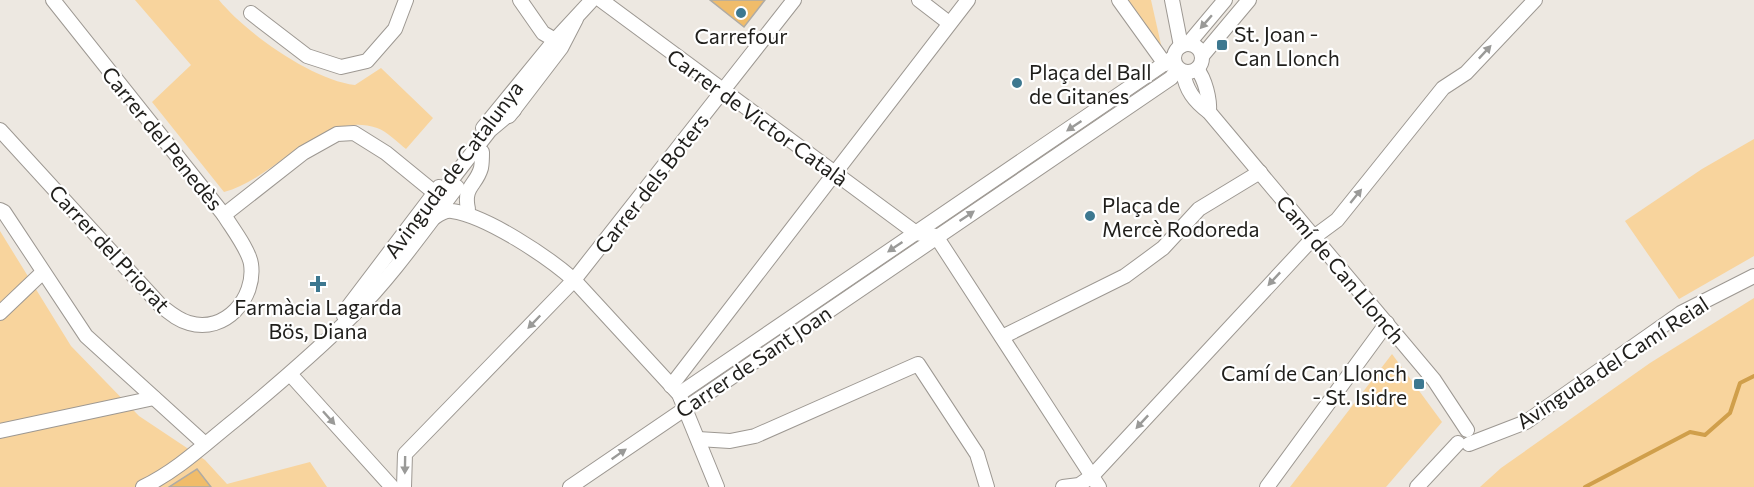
<svg xmlns="http://www.w3.org/2000/svg" width="1754" height="487" font-family="Commissioner,sans-serif">
	<style>
		.green { fill: #f8d49d }
		.lines { fill: none; stroke-linecap: round; stroke-linejoin: round }
		.stream { stroke: #d09f4b; stroke-width: 4 }
		.building { fill: #f0bc6a; stroke: #afaba4; stroke-width: 1.5 }
		.minor-casing { stroke: #9d9892; stroke-width: 16 }
		.minor { stroke: #fff; stroke-width: 14 }
		.oneway { fill: #9a9a98 }
		.poi-dot { fill: #3d7890; stroke: #fff; stroke-width: 2 }
		.labels { text-anchor: middle; dominant-baseline: central; stroke-width: 4.5; stroke-linejoin: round; paint-order: stroke }
		.poi-label { font-size: 21px; fill: #1f1e1b; stroke: #fff; text-anchor: start }
		.street-label { font-size: 21px; fill: #1f1e1b; stroke: #fff }
	</style>
	<rect width="100%" height="100%" fill="#ede8e1"/>
	<g class="green">
		<path d="M135,0H219C246,33 312,80 355,85L381,68L433,118L406,149C398,143 387,131 377,128C320,109 276,179 224,192L152,102L191,65Z"/>
		<polygon points="1125,0 1151,0 1162,49"/>
		<polygon points="1754,139 1754,256 1679,299 1625,221 1702,169"/>
		<polygon points="0,231 71,346 139,416 205,460 227,484 310,462 327,487 0,487"/>
		<polygon points="1754,298 1754,487 1480,487 1501,468 1650,363"/>
		<polygon points="1392,354 1442,422 1386,487 1290,487"/>
	</g>
	<g class="lines">
		<polyline class="stream" points="1585,487 1690,432 1705,435 1730,413 1740,383 1754,376"/>
	</g>
	<g class="building">
		<polygon points="710,0 765,0 744,27"/>
		<polygon points="197,469 211,487 169,487"/>
	</g>
	<g class="lines">
		<defs>
			<g id="minor">
				<polyline points="53,0 224,215 303,153 337,134 354,133 386,153 435,193 442,192 490,130 514,110"/>
				<polyline points="520,0 543,33 555,40"/>
				<polyline points="601,0 916,233 936,236 1099,487"/>
				<polyline points="919,0 949,23"/>
				<polyline points="1119,0 1165,64"/>
				<polyline points="1172,0 1181,46"/>
				<polyline points="251,13 307,56 341,67 367,61 395,29 406,0"/>
				<circle cx="1188" cy="58" r="14"/>
				<polyline points="1188,44 1225,0"/>
				<polyline points="1202,56 1249,0"/>
				<path d="M1197,69C1205,79 1210,99 1209,112"/>
				<path d="M1183,72C1186,90 1194,101 1209,112L1434,380L1467,430"/>
				<polyline points="509,116 561,48 576,19"/>
				<polyline points="483,128 555,40 592,0"/>
				<path d="M0,130L161,306C170,313 178,320 189,323C225,334 256,298 251,264C249,250 232,228 224,215"/>
				<path d="M468,209C463,186 476,186 481,168C482,163 482,157 482,152"/>
				<polyline points="0,210 4,212 86,336 205,444"/>
				<path d="M435,217C441,213 446,210 452,211C487,216 548,257 574,280L679,394L717,487"/>
				<polyline points="0,313 43,272"/>
				<polyline points="344,316 348,307 439,187"/>
				<polyline points="1002,337 1125,276 1163,248 1199,209 1260,172"/>
				<polyline points="290,374 392,487"/>
				<polyline points="671,386 968,0"/>
				<polyline points="679,394 1174,57"/>
				<polyline points="0,431 154,398"/>
				<polyline points="698,439 730,441 755,436 918,364 977,454 987,487"/>
				<polyline points="1469,444 1526,422 1681,313 1754,276"/>
				<path d="M143,487C177,471 206,443 235,420C276,386 316,352 354,314C392,276 424,230 457,187"/>
				<polyline points="404,487 405,454 574,280 794,0"/>
				<polyline points="570,487 1171,78 1178,69"/>
				<polyline points="1063,487 1079,485 1092,476 1314,237 1337,220 1443,88 1466,73 1535,0"/>
				<polyline points="1267,487 1387,323"/>
				<polyline points="1417,487 1458,443"/>
			</g>
		</defs>
		<use href="#minor" class="minor-casing"/>
		<use href="#minor" class="minor"/>
	</g>
	<defs><path id="oneway-solid" d="M-6-.8H1V-3.2L6.5 0L1 3.2V.8H-6Z" transform="scale(1.5)"/></defs>
	<g class="oneway">
		<use href="#oneway-solid" transform="translate(1206 22) rotate(131)"/>
		<use href="#oneway-solid" transform="translate(1485 52) rotate(-47)"/>
		<use href="#oneway-solid" transform="translate(1074 126) rotate(146)"/>
		<use href="#oneway-solid" transform="translate(1356 196) rotate(-51)"/>
		<use href="#oneway-solid" transform="translate(967 216) rotate(-34)"/>
		<use href="#oneway-solid" transform="translate(895 247) rotate(146)"/>
		<use href="#oneway-solid" transform="translate(1274 279) rotate(133)"/>
		<use href="#oneway-solid" transform="translate(534 322) rotate(134)"/>
		<use href="#oneway-solid" transform="translate(329 418) rotate(48)"/>
		<use href="#oneway-solid" transform="translate(1142 422) rotate(133)"/>
		<use href="#oneway-solid" transform="translate(619 454) rotate(-35)"/>
		<use href="#oneway-solid" transform="translate(405 465) rotate(91)"/>
	</g>
	<g class="poi-dot">
		<circle cx="741" cy="13" r="6"/>
		<rect x="1216" y="39" width="12" height="12" rx="3"/>
		<circle cx="1017" cy="83" r="6"/>
		<circle cx="1090" cy="216" r="6"/>
		<path d="M315 275h6v6h6v6h-6v6h-6v-6h-6v-6h6z"/>
		<rect x="1413" y="378" width="12" height="12" rx="3"/>
	</g>
	<g class="labels">
		<g class="poi-label">
			<text x="1234" y="33">St. Joan -<tspan x="1234" dy="24">Can Llonch</tspan></text>
			<text x="741" y="35" text-anchor="middle">Carrefour</text>
			<text x="1029" y="71">Plaça del Ball<tspan x="1029" dy="24">de Gitanes</tspan></text>
			<text x="1102" y="204">Plaça de<tspan x="1102" dy="24">Mercè Rodoreda</tspan></text>
			<text x="318" y="306" text-anchor="middle">Farmàcia Lagarda<tspan x="318" dy="24">Bös, Diana</tspan></text>
			<text x="1407" y="372" text-anchor="end">Camí de Can Llonch<tspan x="1407" dy="24">- St. Isidre</tspan></text>
		</g>
		<g class="street-label">
			<text transform="translate(758 117) rotate(36)">Carrer de Victor Català</text>
			<text transform="translate(163 138) rotate(51)">Carrer del Penedès</text>
			<text transform="translate(453 169) rotate(-53)">Avinguda de Catalunya</text>
			<text transform="translate(651 183) rotate(-52)">Carrer dels Boters</text>
			<text transform="translate(110 248) rotate(47)">Carrer del Priorat</text>
			<text transform="translate(1341 269) rotate(50)">Camí de Can Llonch</text>
			<text transform="translate(753 361) rotate(-34)">Carrer de Sant Joan</text>
			<text transform="translate(1612 362) rotate(-33)">Avinguda del Camí Reial</text>
		</g>
	</g>
</svg>
